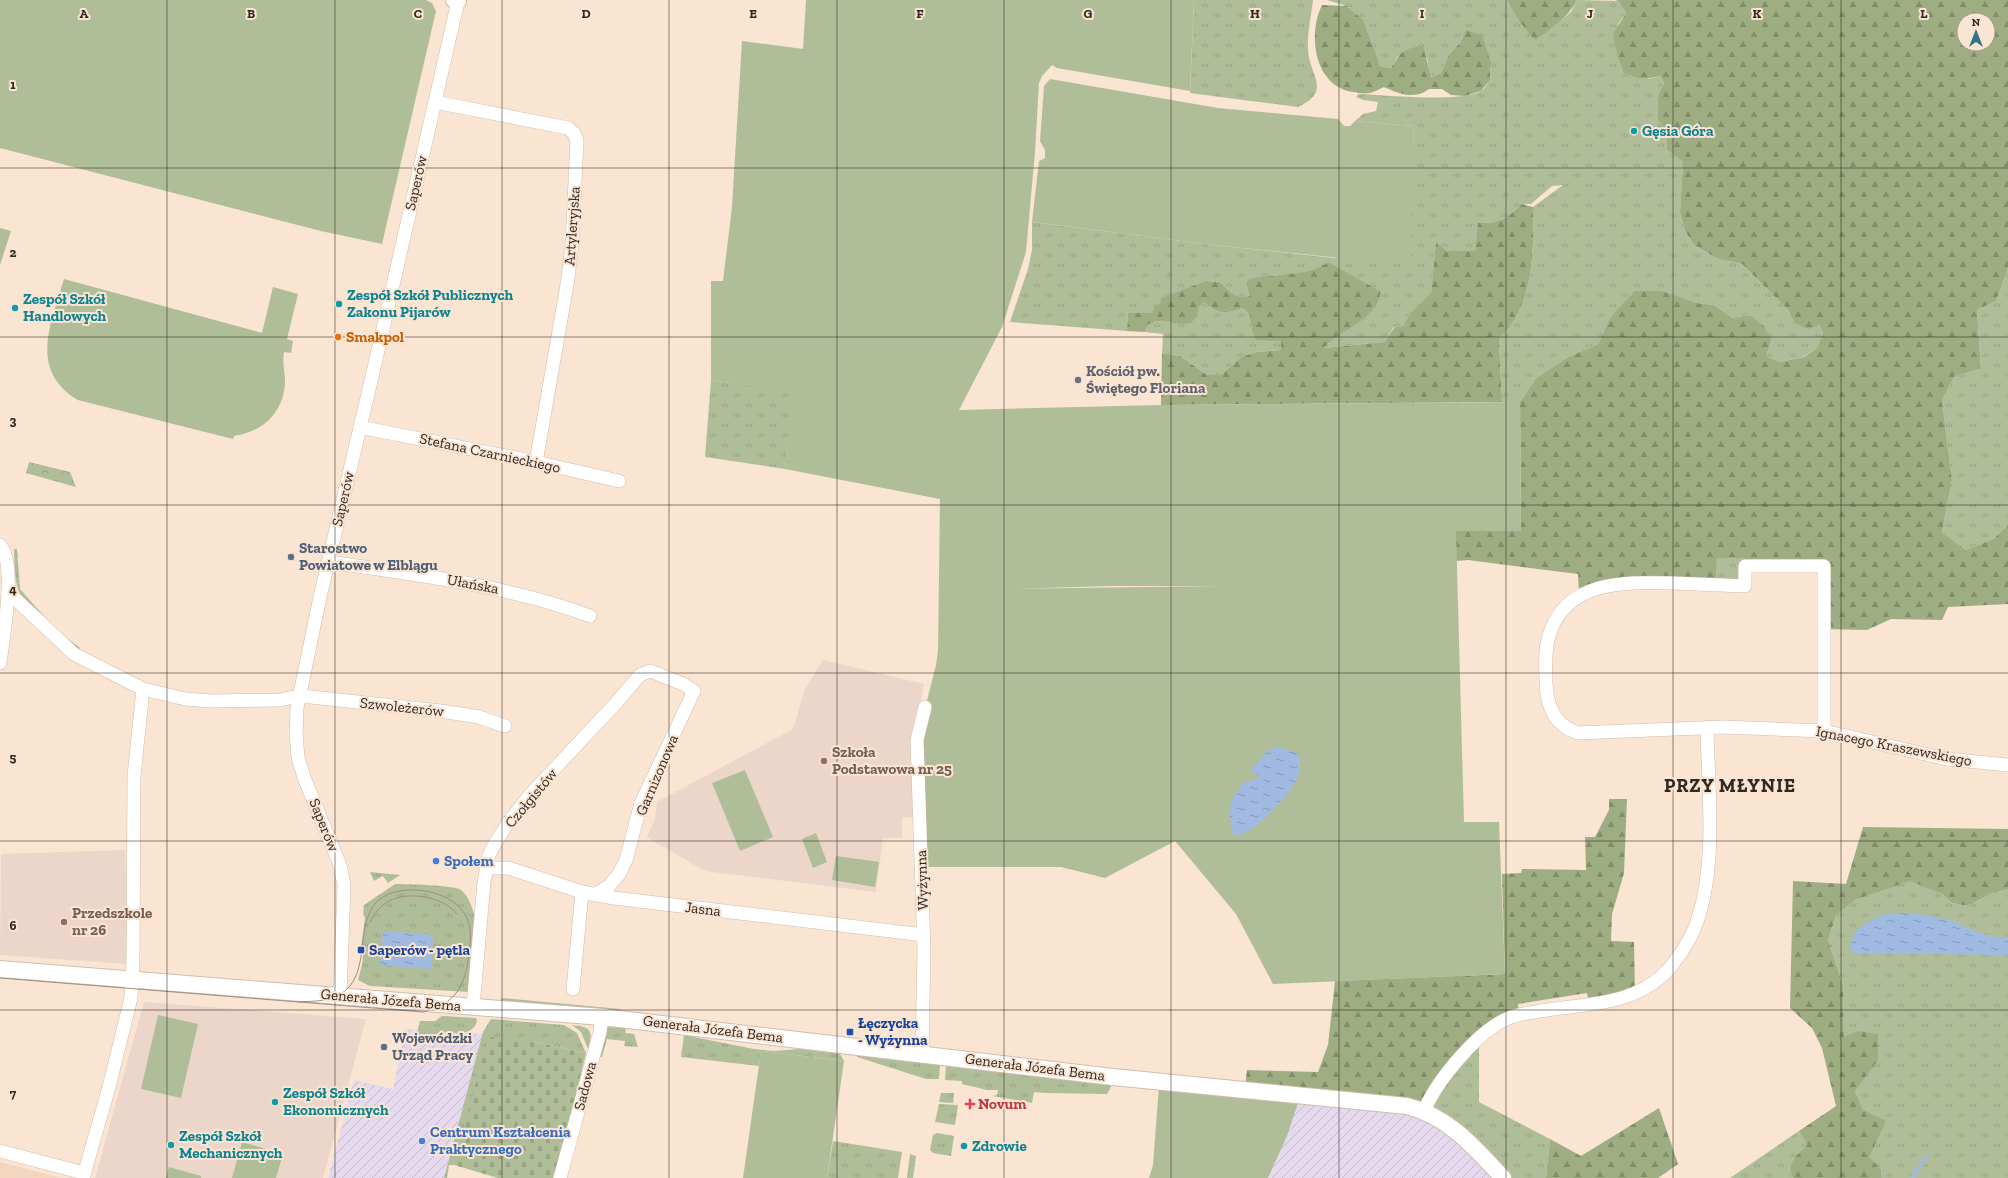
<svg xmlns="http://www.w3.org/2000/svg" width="2008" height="1178" font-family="'Zilla Slab',serif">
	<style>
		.built { fill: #f3d6c0 }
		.industrial { fill: url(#industrial-furrows) }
		.education { fill: #ecd6ca }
		.grass { fill: url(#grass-tufts) }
		.forest { fill: url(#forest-firs); fill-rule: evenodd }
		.cemetery { fill: url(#cemetery-stones) }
		.park { fill: url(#park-crowns) }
		.garden { fill: #afbe98; fill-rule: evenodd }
		.water { fill: url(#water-ripples) }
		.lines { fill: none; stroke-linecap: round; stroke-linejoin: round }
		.stream { stroke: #a1bae2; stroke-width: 3.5 }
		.minor-casing { stroke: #d2bcab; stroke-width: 14 }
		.tertiary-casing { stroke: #d2bcab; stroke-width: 18 }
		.minor { stroke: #fff; stroke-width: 13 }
		.tertiary { stroke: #fff; stroke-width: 16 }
		.tram { stroke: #9e8e82; stroke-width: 1 }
		.grid { fill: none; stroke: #312822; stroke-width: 1; stroke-opacity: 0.55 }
		.culture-dot { fill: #0f9aa8; stroke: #fae4d2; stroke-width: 1.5 }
		.food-dot { fill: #e8710a; stroke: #fae4d2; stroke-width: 1.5 }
		.worship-dot { fill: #6b7280; stroke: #fae4d2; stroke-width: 1.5 }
		.service-dot { fill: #5c6f8a; stroke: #fae4d2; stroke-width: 1.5 }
		.education-dot { fill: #8d6e63; stroke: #fae4d2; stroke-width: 1.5 }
		.shop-dot { fill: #3f7fe0; stroke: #fae4d2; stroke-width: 1.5 }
		.transit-dot { fill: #1a4fb4; stroke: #fae4d2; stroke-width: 1.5 }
		.health-dot { fill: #e0444e; stroke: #fae4d2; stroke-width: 1.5 }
		.labels { text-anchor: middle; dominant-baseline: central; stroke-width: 4; stroke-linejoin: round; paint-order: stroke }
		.culture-label { font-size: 15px; font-weight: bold; fill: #0d838f; stroke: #fae4d2; text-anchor: start }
		.street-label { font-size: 15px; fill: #312822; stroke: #fae4d2 }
		.food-label { font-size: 15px; font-weight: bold; fill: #c56008; stroke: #fae4d2; text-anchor: start }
		.worship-label { font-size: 15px; font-weight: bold; fill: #5b616d; stroke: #fae4d2; text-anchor: start }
		.service-label { font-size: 15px; font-weight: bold; fill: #4e5e75; stroke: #fae4d2; text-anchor: start }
		.education-label { font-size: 15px; font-weight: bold; fill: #785e54; stroke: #fae4d2; text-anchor: start }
		.shop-label { font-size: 15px; font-weight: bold; fill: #366cbe; stroke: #fae4d2; text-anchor: start }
		.transit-label { font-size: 15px; font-weight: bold; fill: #164399; stroke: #fae4d2; text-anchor: start }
		.health-label { font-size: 15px; font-weight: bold; fill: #be3a42; stroke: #fae4d2; text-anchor: start }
		.district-label { font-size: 19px; font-weight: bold; letter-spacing: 1px; fill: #312822; stroke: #fae4d2 }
		.grid-label { font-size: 13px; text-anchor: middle; font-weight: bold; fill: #312822; stroke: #fae4d2; stroke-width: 4; stroke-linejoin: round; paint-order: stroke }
	</style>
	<defs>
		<pattern id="industrial-furrows" width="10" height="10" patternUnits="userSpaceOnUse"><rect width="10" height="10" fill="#e5d9ee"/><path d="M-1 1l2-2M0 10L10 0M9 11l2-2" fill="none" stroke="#c5bacc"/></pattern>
		<pattern id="grass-tufts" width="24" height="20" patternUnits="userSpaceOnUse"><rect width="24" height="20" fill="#afbe98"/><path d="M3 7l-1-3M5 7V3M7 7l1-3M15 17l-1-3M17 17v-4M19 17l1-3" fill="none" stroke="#97a383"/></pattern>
		<pattern id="forest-firs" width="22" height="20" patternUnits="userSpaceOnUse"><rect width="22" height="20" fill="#9eae82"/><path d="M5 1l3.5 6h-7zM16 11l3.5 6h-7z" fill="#818e6a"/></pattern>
		<pattern id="cemetery-stones" width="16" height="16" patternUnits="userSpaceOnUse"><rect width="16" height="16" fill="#afbe98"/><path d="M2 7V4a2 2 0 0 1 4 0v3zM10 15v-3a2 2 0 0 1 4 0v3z" fill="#97a383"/></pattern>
		<pattern id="park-crowns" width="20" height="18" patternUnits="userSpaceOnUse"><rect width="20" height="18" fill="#afbe98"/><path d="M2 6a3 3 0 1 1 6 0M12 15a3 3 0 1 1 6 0" fill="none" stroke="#97a383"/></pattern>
		<pattern id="water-ripples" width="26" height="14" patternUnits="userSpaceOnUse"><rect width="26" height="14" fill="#a1bae2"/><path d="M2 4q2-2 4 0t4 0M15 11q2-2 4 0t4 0" fill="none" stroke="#8497b7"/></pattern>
	</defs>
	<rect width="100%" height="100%" fill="#fae4d2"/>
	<polygon class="built" points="0,1162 61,1178 0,1178"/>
	<g class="industrial">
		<polygon points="405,1029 483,1034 444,1178 328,1178 354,1080 393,1089"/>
		<polygon points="1299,1100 1390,1109 1436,1124 1497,1178 1268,1178 1287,1136"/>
	</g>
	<g class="education">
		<polygon points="823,660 924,684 920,705 916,818 902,817 902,838 883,838 876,892 712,872 701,869 647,837 655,819 657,802 793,729 805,689"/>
		<polygon points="125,850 128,964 0,955 1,854"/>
		<polygon points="144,1002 366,1019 323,1178 95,1178"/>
	</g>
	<g class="grass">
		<path d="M1194,0H1313C1311,16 1307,34 1308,50C1309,75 1333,91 1298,107L1190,93Z"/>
		<path d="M1327,0H1507L1551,29L1571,12L1577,0L1618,1L1626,13L1618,24L1649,79L1660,76L1664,85L1658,95V120L1667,134V150L1683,162L1680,213L1685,231L1694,245L1718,259L1742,264L1789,311L1794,323L1819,325L1823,333L1817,348L1803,357L1780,362L1766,356L1749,315L1732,318L1714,305L1697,303L1663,291L1612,317L1598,344L1568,357L1536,378L1520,402H1502L1499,339C1534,306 1534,252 1533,207L1563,185L1552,186L1531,204H1522C1506,219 1501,223 1479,223L1475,251H1447L1436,241L1431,294L1410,313L1403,326L1394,327L1384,342L1324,348L1335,337L1370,313L1381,293L1329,262L1320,268L1288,276L1263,277L1246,284L1250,296C1236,300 1230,291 1220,282L1205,281L1162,298L1160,304L1152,313H1128L1127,331L1010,322L1028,269L1032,250V222L1213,245L1335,258L1412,173L1414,126L1355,121L1363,114L1376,111L1378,102L1363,100L1356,97L1359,94C1384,95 1461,103 1481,91C1494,82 1492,65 1487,52L1461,42L1449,54L1441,73L1430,77L1427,58L1398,56L1391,68L1380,66L1346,6Z"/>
		<polygon points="2008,268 2008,525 1993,539 1966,550 1942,532 1952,480 1942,400 1955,376 1981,369 1977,310 1996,301"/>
		<path d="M1204,302C1216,315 1227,314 1242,308L1249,313L1252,330L1281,341V350L1256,352L1241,357L1221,375H1207L1180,356L1162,353L1163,334L1145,332L1147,325L1157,321L1171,323Z"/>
		<polygon points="711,380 795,392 785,469 705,457"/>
		<path d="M14,549H17L20,589L55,629L80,648L79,650C64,640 23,606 18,589C14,577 15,562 14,549Z"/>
		<polygon points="1717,558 1745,558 1745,586 1716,585"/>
		<polygon points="370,872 400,875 388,883 383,876 374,881"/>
		<polygon points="1910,880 1942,894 1952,903 1968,906 1990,894 2008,889 2008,1178 1882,1178 1881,1169 1869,1158 1863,1110 1855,1091 1864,1078 1844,1037 1843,985 1828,940 1836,916 1855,900"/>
		<path d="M395,884C406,884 454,885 461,890C469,896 474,911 475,921L469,992L370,986L358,980L362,965L364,947H361L365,918L363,914L364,905Z"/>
		<polygon points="502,998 620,1009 618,1012 500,1002"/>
		<path d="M442,1016L476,1018L477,1021C472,1038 454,1032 440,1032L439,1044L415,1040L420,1021H435Z"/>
		<polygon points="491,1019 564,1025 577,1033 586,1053 532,1041 454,1165 449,1165 447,1178 444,1178 483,1032"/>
		<path d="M572,1025C592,1027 593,1031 588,1049L581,1032Z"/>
		<polygon points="609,1027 626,1028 625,1033 634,1034 638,1047 624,1046 625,1041 607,1039 602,1057 598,1057 607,1028"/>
		<polygon points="684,1035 754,1049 773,1051 800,1049 840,1054 844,1061 761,1051 759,1066 681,1057"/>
		<polygon points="1479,1038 1479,1102 1550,1139 1546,1178 1510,1178 1427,1105"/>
		<polygon points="858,1055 940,1065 939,1079 926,1079 857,1057"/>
		<polygon points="946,1065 1110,1085 1111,1087 1107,1094 1046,1093 1034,1092 1032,1103 992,1096 997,1095 998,1090 987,1090 962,1084 962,1081 945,1080"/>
		<polygon points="941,1093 954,1093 953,1103 939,1102"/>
		<polygon points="939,1104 958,1105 955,1125 935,1122"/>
		<path d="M1799,1131L1807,1145C1798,1154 1784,1164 1793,1178H1730Z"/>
		<polygon points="937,1133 954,1136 951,1156 933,1153 930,1150 933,1135"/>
		<polygon points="833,1141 902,1152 898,1178 827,1178"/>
		<polygon points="910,1154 916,1156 913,1178 907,1178"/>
	</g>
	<g class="forest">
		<path d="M1507,0H1577C1568,18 1551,29 1535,40L1520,22Z"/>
		<path d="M1615,0H2008V268L1996,301L1977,310L1981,369L1955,376L1942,400L1952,480L1942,532L1966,550L1993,539L2008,525V604L1948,607L1942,620L1891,619L1867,630L1824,629V566H1745V558H1717L1716,585L1650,583L1579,596L1578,574L1468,560L1456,561V530L1521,531L1520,402L1536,378L1568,357L1598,344L1611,317L1635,291H1663L1697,303L1714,305L1732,318L1749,315L1763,325L1771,339L1766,356L1780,362L1804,357L1817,348L1823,333L1819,325L1808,329L1794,323L1789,311L1742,264L1718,259L1694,245L1685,231L1680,213L1683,162L1667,150V134L1658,120V95L1664,84L1660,76C1646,80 1638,79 1624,73L1617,54L1613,34L1626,13L1618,1ZM1964,20H1988V44H1964Z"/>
		<path d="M1322,5L1346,6L1363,20L1380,66L1391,68C1402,51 1402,49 1423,46L1431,77L1441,73L1449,54L1461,42L1466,30L1482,35L1491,63L1490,80L1481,91L1465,96L1451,95L1442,89H1429C1415,100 1399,94 1384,87C1379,89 1374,92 1370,93C1365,94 1359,93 1354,92C1315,88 1307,35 1322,5Z"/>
		<path d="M1522,204L1533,207C1534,252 1534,306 1499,339L1502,402L1161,405L1162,353L1180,356L1207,375H1221L1241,357L1256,352L1281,350V341L1256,340L1252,330L1249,313L1242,308C1227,314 1217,315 1204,302L1198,307V315L1191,323L1183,324L1157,321L1147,325L1145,332L1127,331L1128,313H1152L1155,306L1160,304L1161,298L1205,281L1220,282C1230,291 1236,300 1250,296L1246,284L1249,279C1276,274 1305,277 1329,262L1381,292C1375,322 1343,327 1324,348L1384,342L1395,327L1403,326L1410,313L1431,293L1436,241L1447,251H1475L1478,223C1501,223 1506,219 1522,204Z"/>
		<polygon points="1609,799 1627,799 1624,873 1612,914 1611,941 1634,942 1635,994 1589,1004 1587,993 1518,1004 1519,1015 1493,1027 1427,1105 1245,1087 1247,1070 1318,1072 1328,1045 1335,981 1505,974 1502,874 1521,873 1522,869 1586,870 1585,837 1595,837 1609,810"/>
		<path d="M1863,827L2008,829V889L1990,894L1968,906L1952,903L1942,894L1910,881L1855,900L1836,916L1828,940L1843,985L1844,1037L1858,1031L1878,1034V1060L1855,1091L1863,1110L1886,1121L1869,1157L1881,1169L1882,1178H1793C1784,1164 1798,1154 1807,1145L1799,1131L1836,1106L1822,1048L1812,1028L1790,1008L1793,881L1846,884Z"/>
		<polygon points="1659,1108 1678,1164 1658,1178 1546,1178 1550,1139 1581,1156"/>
	</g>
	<polygon class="cemetery" points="488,1037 532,1041 586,1053 556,1178 498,1178 454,1165"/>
	<polygon class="park" points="29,462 70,472 76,487 26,473"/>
	<g class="garden">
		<polygon points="0,0 426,0 432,3 436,11 382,244 321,231 0,148"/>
		<path d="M806,0H1194L1190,91L1057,68L1052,65L1042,76L1039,83L1035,152L1026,252L1002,327L959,410L1161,405L1520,402L1521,531H1456L1464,822H1499L1505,974L1273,984L1236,914L1175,841L1105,878L1061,867H922L917,740L936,665L938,651L940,499L785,469L794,393L711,380V281H723L732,207L742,41L803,49ZM1111,586H1222L1007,589Z"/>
		<polygon points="1050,79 1218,108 1338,119 1344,126 1350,126 1355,121 1414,126 1410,265 1213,245 1032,222 1039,161 1045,158 1045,150 1040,141 1044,86"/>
		<polygon points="0,228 11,231 0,265"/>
		<path d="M64,279L262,333L273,287L298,294L287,339L293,341L291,353L284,352C282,363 285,371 285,382C284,412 263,432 234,436L233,439L78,400C28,370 51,324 64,279Z"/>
		<polygon points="745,770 773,837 740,851 712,783"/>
		<polygon points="816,833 827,862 813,868 802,839"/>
		<polygon points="836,856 879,862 875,887 832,880"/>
		<polygon points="158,1015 198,1024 181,1098 141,1089"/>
		<polygon points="761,1051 844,1061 827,1178 743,1178"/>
		<polygon points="1159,1086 1299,1100 1287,1136 1268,1178 1149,1178 1153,1165"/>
		<polygon points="242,1142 283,1154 276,1178 232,1178"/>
		<polygon points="169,1167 201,1176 201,1178 166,1178"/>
	</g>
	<g class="water">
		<path d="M1277,747L1297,753C1301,761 1301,768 1298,777C1292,792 1251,839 1233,835L1229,814L1232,800L1243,782L1257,779L1258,775L1251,772V770L1268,750Z"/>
		<path d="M1890,913C1909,913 1928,914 1946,919C1968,926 1983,938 2008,938V955L1853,953L1850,948C1852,927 1872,918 1890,913Z"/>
		<polygon points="383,931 433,935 431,969 380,965"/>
	</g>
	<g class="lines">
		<polyline class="stream" points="1912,1178 1926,1157"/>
		<defs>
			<g id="minor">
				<polyline points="435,102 568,128 574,133 577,140 572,246 567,285 536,462"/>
				<polyline points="360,427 536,462 619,481"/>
				<path d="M0,545C17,564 3,637 0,663"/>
				<path d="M329,562C418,575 506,585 590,616"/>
				<polyline points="8,592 74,654 143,689 185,699 210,701 280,700 299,696 311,697 441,711 479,717 505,726"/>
				<path d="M1824,731V566H1745V586C1720,585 1696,584 1672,583C1625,582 1565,580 1549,636C1544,651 1546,668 1546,684C1547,707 1555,726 1578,733L1724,727L1824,731L1947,759L2008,765"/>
				<polyline points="486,868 508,868 582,892 614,898 924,935"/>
				<polyline points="573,989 582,892"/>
				<polyline points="340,996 344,885 340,865 305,780 298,758 296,733 297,708 320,597 371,381 458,1"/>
				<polyline points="473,1007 484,882 489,855 494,845 508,823 529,796 616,703 640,675 650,671 683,684 694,691 641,803 626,860 619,874 609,886 594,895"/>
				<polyline points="922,1054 924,950 917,740 925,707"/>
				<path d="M1424,1111C1437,1080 1479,1029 1511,1017C1520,1014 1531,1013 1540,1011C1589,1003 1640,1006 1673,964C1683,951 1693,936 1698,919C1717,859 1708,789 1707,727"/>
				<polyline points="0,1151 84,1173"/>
				<polyline points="83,1178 109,1087 131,998 133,958 134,776 143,689"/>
				<polyline points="560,1178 600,1032 602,1017"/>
			</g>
			<g id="tertiary">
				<polyline points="454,0 458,1"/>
				<path d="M0,969L602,1017L1113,1077L1407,1106C1448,1116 1475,1148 1503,1178"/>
			</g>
		</defs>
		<use href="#minor" class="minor-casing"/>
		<use href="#tertiary" class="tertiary-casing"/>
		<use href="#minor" class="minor"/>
		<use href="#tertiary" class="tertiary"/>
		<g class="tram">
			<path d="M370,922C375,913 380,906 389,901C408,891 443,896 457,914"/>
			<path d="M0,978L423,1012C456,1004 466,985 469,953C470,945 471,937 470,929C467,901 434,889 410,890C337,893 384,973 337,996C325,1002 311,1001 298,1002"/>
		</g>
	</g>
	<path class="grid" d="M167,0V1178M335,0V1178M502,0V1178M669,0V1178M837,0V1178M1004,0V1178M1171,0V1178M1339,0V1178M1506,0V1178M1673,0V1178M1841,0V1178M0,168H2008M0,337H2008M0,505H2008M0,673H2008M0,841H2008M0,1010H2008"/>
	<g class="culture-dot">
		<circle cx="1634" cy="131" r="4"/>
		<circle cx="339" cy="304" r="4"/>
		<circle cx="15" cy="308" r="4"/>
		<circle cx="275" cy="1102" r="4"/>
		<circle cx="171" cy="1145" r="4"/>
		<circle cx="964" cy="1146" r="4"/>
	</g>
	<circle class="food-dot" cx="338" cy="337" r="4"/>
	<circle class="worship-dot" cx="1078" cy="380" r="4"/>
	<g class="service-dot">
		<circle cx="291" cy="557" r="4"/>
		<circle cx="384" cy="1047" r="4"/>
	</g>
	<g class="education-dot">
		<circle cx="824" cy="761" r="4"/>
		<circle cx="64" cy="922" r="4"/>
	</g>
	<g class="shop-dot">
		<circle cx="436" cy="861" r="4"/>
		<circle cx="422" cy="1141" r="4"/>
	</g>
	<g class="transit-dot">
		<rect x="357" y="946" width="8" height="8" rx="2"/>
		<rect x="846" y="1028" width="8" height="8" rx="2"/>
	</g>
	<path class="health-dot" d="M968 1098h4v4h4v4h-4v4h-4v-4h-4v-4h4z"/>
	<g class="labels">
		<g class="culture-label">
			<text x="1642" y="131">Gęsia Góra</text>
			<text x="347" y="295">Zespół Szkół Publicznych<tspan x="347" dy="17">Zakonu Pijarów</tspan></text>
			<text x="23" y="299">Zespół Szkół<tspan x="23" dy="17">Handlowych</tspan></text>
			<text x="283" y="1093">Zespół Szkół<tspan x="283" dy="17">Ekonomicznych</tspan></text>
			<text x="179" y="1136">Zespół Szkół<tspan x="179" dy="17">Mechanicznych</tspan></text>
			<text x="972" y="1146">Zdrowie</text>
		</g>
		<g class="street-label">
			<text transform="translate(416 183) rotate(-77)">Saperów</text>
			<text transform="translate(572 226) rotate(-86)">Artyleryjska</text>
			<text transform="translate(490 453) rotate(12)">Stefana Czarnieckiego</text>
			<text transform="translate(343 499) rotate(-77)">Saperów</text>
			<text transform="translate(473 584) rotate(11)">Ułańska</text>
			<text transform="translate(402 707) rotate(6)">Szwoleżerów</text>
			<text transform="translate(1894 746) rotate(11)">Ignacego Kraszewskiego</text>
			<text transform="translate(657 775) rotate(-67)">Garnizonowa</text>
			<text transform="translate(531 798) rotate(-50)">Czołgistów</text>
			<text transform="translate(324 825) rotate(68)">Saperów</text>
			<text transform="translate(922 880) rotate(-92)">Wyżynna</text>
			<text transform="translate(703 909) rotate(7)">Jasna</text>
			<text transform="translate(391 1000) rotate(5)">Generała Józefa Bema</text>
			<text transform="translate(713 1029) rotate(7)">Generała Józefa Bema</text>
			<text transform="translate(1035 1067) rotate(7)">Generała Józefa Bema</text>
			<text transform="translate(585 1086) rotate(-75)">Sadowa</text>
		</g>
		<g class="food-label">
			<text x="346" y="337">Smakpol</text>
		</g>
		<g class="worship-label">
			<text x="1086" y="371">Kościół pw.<tspan x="1086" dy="17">Świętego Floriana</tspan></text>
		</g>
		<g class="service-label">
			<text x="299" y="548">Starostwo<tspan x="299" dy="17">Powiatowe w Elblągu</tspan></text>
			<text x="392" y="1038">Wojewódzki<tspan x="392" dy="17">Urząd Pracy</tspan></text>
		</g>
		<g class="education-label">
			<text x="832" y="752">Szkoła<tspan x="832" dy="17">Podstawowa nr 25</tspan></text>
			<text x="72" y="913">Przedszkole<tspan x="72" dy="17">nr 26</tspan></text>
		</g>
		<g class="shop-label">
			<text x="444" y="861">Społem</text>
			<text x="430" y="1132">Centrum Kształcenia<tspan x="430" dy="17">Praktycznego</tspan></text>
		</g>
		<g class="transit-label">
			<text x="369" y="950">Saperów - pętla</text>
			<text x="858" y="1023">Łęczycka<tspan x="858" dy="17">- Wyżynna</tspan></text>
		</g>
		<g class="health-label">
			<text x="978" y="1104">Novum</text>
		</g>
		<g class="district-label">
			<text x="1730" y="785">PRZY MŁYNIE</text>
		</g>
	</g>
	<g class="grid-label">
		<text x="84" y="18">A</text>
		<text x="251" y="18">B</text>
		<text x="418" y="18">C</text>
		<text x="586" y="18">D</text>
		<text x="753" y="18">E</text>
		<text x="920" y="18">F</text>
		<text x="1088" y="18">G</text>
		<text x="1255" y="18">H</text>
		<text x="1422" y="18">I</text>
		<text x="1590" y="18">J</text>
		<text x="1757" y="18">K</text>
		<text x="1924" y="18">L</text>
		<text x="13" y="89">1</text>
		<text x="13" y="257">2</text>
		<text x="13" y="425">3</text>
		<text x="13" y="594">4</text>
		<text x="13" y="762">5</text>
		<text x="13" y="930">6</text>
		<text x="13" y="1098">7</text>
	</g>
	<g transform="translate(1976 32)"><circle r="19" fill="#fae4d2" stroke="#aa998c"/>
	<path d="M0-3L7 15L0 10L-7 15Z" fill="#327486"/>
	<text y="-6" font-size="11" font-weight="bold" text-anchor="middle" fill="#312822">N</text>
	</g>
</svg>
